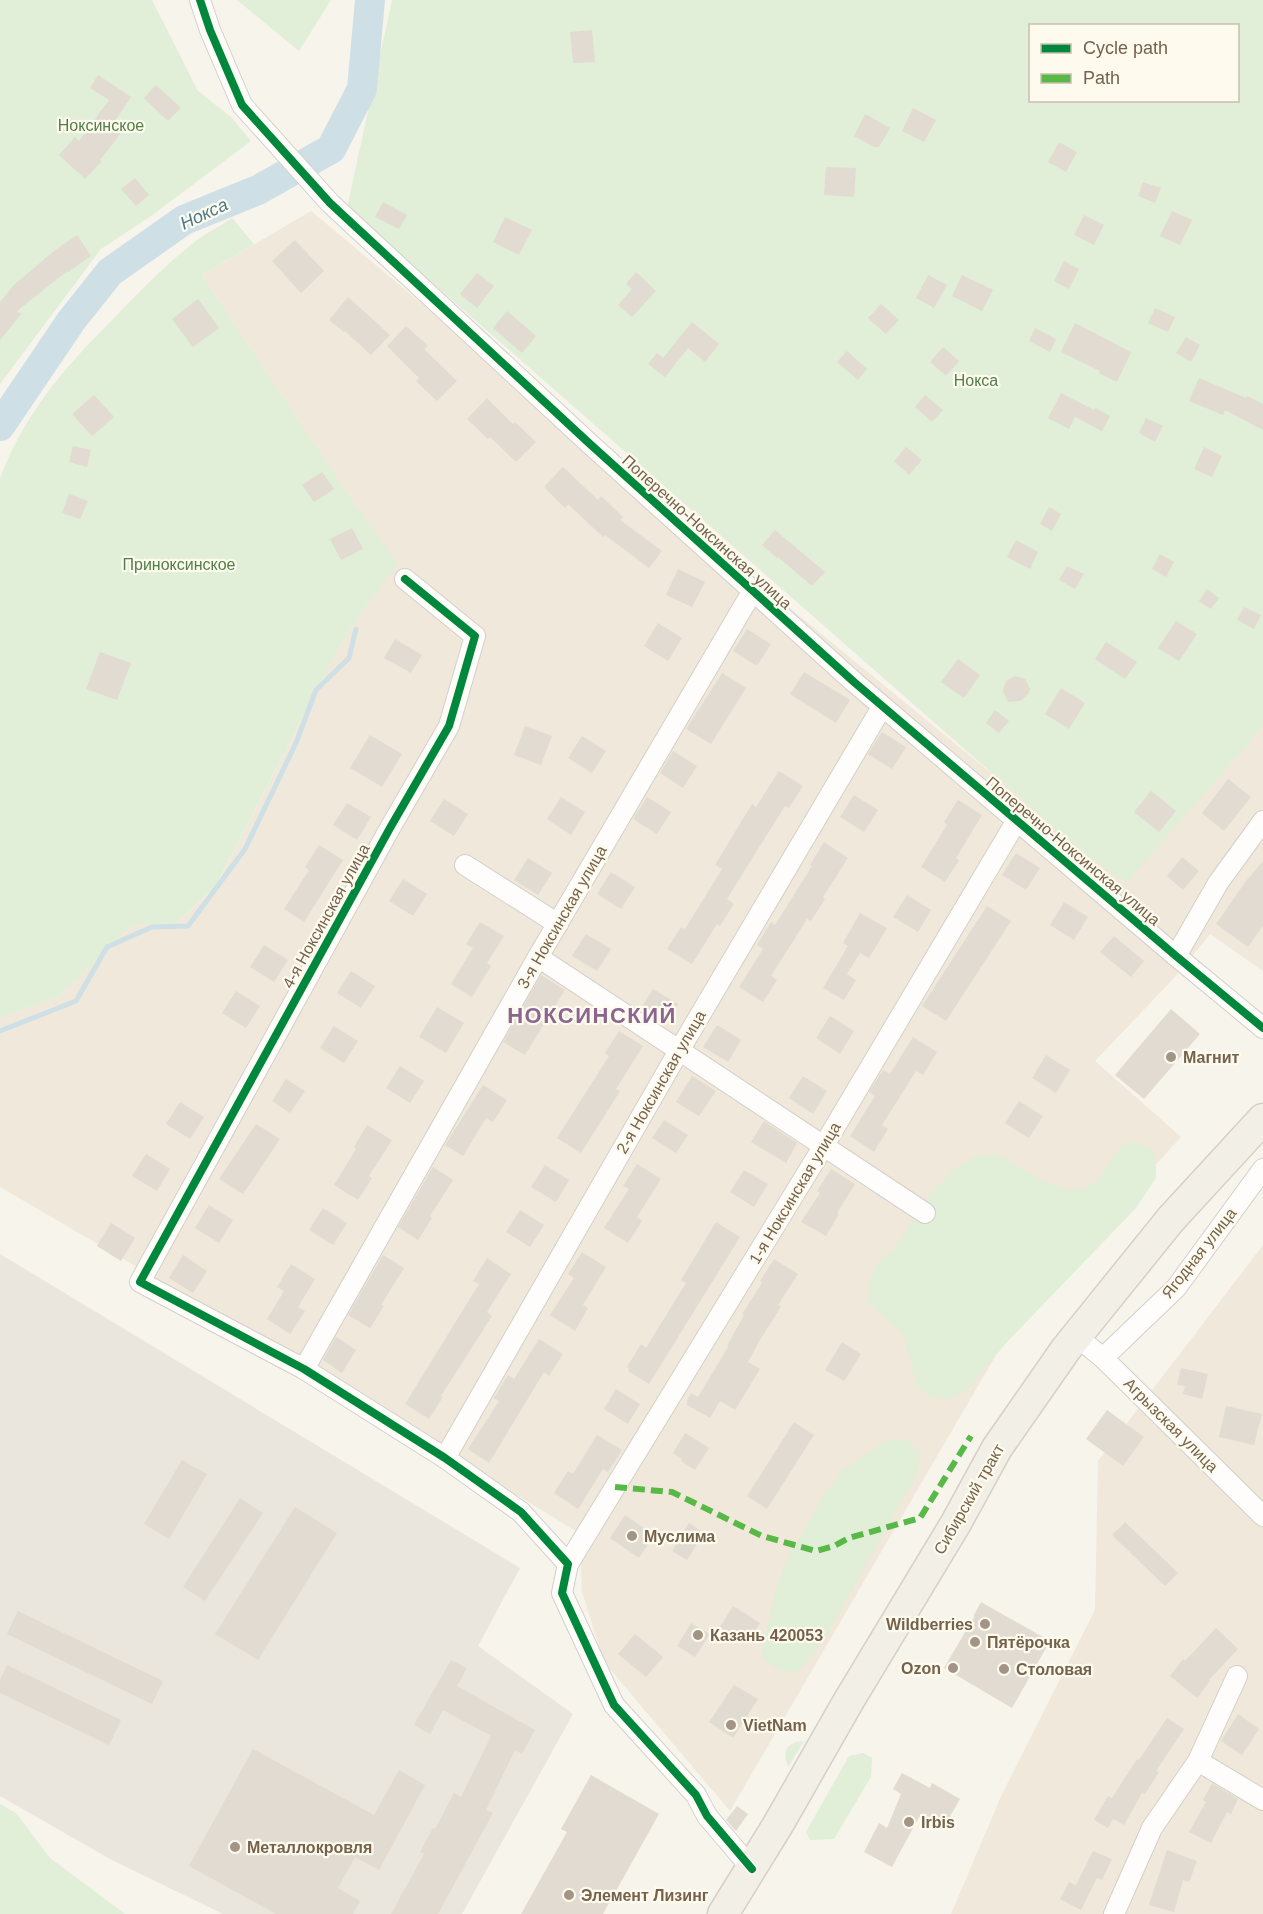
<svg xmlns="http://www.w3.org/2000/svg" width="1263" height="1914" font-family="Arial,sans-serif">
	<style>
		.residential { fill: #f0e8da }
		.industrial { fill: #eae5dd }
		.green { fill: #e1eed8; fill-rule: evenodd }
		.lines { fill: none; stroke-linecap: round; stroke-linejoin: round }
		.stream { stroke: #cee0e6; stroke-width: 5 }
		.river { stroke: #cee0e6; stroke-width: 30 }
		.building { fill: #e2dbd1 }
		.minor-casing { stroke: #d4d0c7; stroke-width: 22 }
		.primary-casing { stroke: #d5cfc7; stroke-width: 33 }
		.minor { stroke: #fefdfc; stroke-width: 20 }
		.primary { stroke: #f2efe6; stroke-width: 30 }
		.quiet { stroke: #58b947; stroke-width: 6; stroke-dasharray: 12 6; stroke-linecap: butt }
		.cycleway-casing { stroke: #fefbee; stroke-width: 11 }
		.cycleway { stroke: #00873e; stroke-width: 8 }
		.poi-dot { fill: #a29585; stroke: #fefbee; stroke-width: 2 }
		.labels { text-anchor: middle; dominant-baseline: central; stroke-width: 4.5; stroke-linejoin: round; paint-order: stroke }
		.park-label { font-size: 16px; fill: #507f48; stroke: #fefbee }
		.street-label { font-size: 16px; fill: #75624d; stroke: #fefbee }
		.poi-label { font-size: 16px; font-weight: bold; fill: #75624d; stroke: #fefbee; text-anchor: start }
		.water-label { font-size: 18px; font-style: italic; fill: #4b788d; stroke: #fefbee }
		.district-label { font-size: 22px; font-weight: bold; letter-spacing: 1.5px; fill: #896590; stroke: #fefbee }
	</style>
	<rect width="100%" height="100%" fill="#f7f4ec"/>
	<g class="residential">
		<polygon points="311,211 590,444 1125,883 1263,727 1263,971 1210,934 1174,978 1095,1061 1181,1137 1020,1314 730,1811 604,1662 582,1592 579,1533 300,1362 0,1187 0,1018 58,997 133,924 174,925 215,888 336,653 363,609 397,564 357,507 202,275"/>
		<polygon points="1263,1245 1263,1914 951,1914 1002,1794 1095,1610 1098,1461"/>
	</g>
	<polygon class="industrial" points="0,1254 520,1568 478,1646 573,1714 462,1914 223,1914 110,1859 0,1796"/>
	<g class="green">
		<polygon points="0,0 152,0 198,91 231,117 251,141 151,216 101,249 0,384"/>
		<polygon points="237,0 331,0 299,51"/>
		<path d="M392,0H1263V727L1126,883L1082,852L347,208ZM1030,26H1238V100H1030Z"/>
		<path d="M232,218L254,244L202,275L357,507L398,564L363,609L336,653L215,887L174,925L133,924L58,997L0,1018V478C27,408 68,364 120,312C143,288 171,260 197,240C208,232 221,226 232,218Z"/>
		<path d="M1127,1143L1144,1145L1152,1151L1156,1159V1178L1136,1208L1008,1341L967,1389L950,1399L932,1398L917,1386L903,1334L869,1303C867,1280 873,1262 894,1250C918,1215 949,1149 999,1155C1021,1168 1070,1204 1094,1183C1107,1171 1112,1153 1127,1143Z"/>
		<polygon points="901,1439 910,1442 920,1456 917,1473 826,1636 801,1668 793,1673 777,1669 763,1658 762,1649 776,1589 786,1563 824,1495 843,1470 887,1440"/>
		<path d="M804,1741L789,1766H788C781,1750 788,1742 804,1741Z"/>
		<polygon points="863,1753 872,1758 871,1777 834,1839 810,1840 806,1832 849,1756"/>
		<polygon points="0,1804 16,1813 50,1858 125,1914 0,1914"/>
	</g>
	<g class="lines">
		<polyline class="stream" points="0,1031 76,1001 107,947 152,927 188,926 245,849 296,743 316,690 349,658 356,629"/>
		<polyline class="river" points="0,426 71,321 110,272 184,220 258,190 331,149 362,89 370,0"/>
	</g>
	<g class="building">
		<polygon points="592,30 595,62 573,63 570,32"/>
		<polygon points="98,75 131,97 115,121 125,128 100,160 102,161 85,179 59,155 75,137 79,141 109,100 90,88"/>
		<polygon points="156,85 181,108 168,121 144,98"/>
		<polygon points="913,108 936,120 924,142 902,131"/>
		<polygon points="865,114 890,128 879,147 874,147 854,136"/>
		<polygon points="1059,142 1077,152 1066,172 1048,162"/>
		<polygon points="826,167 856,168 854,197 824,195"/>
		<polygon points="135,178 149,195 136,206 121,189"/>
		<polygon points="1143,182 1161,188 1155,203 1138,196"/>
		<polygon points="383,202 407,215 399,229 375,217"/>
		<polygon points="1172,211 1192,220 1180,245 1160,236"/>
		<polygon points="1084,215 1104,225 1094,245 1074,235"/>
		<polygon points="505,217 532,230 519,255 493,242"/>
		<polygon points="77,235 91,256 68,272 67,271 17,311 21,314 0,340 0,302 14,285 54,251"/>
		<polygon points="295,240 324,271 301,293 272,261"/>
		<polygon points="1064,261 1079,269 1069,289 1054,281"/>
		<polygon points="636,272 656,291 632,317 618,305 632,289 626,284"/>
		<polygon points="477,273 494,286 477,308 460,294"/>
		<polygon points="928,275 947,285 934,308 916,298"/>
		<polygon points="962,275 993,290 982,311 952,296"/>
		<polygon points="348,297 390,335 371,355 345,331 344,332 329,320"/>
		<polygon points="198,299 219,328 193,347 172,319"/>
		<polygon points="881,304 899,320 886,334 868,318"/>
		<polygon points="1155,308 1175,317 1168,332 1148,323"/>
		<polygon points="507,311 536,336 522,353 493,328"/>
		<polygon points="692,322 719,344 705,362 688,348 665,377 648,364 657,353 663,358"/>
		<polygon points="1075,323 1131,352 1117,382 1099,373 1100,371 1061,352"/>
		<polygon points="406,326 428,346 424,349 457,381 437,401 416,381 419,378 387,346"/>
		<polygon points="1035,328 1056,339 1050,352 1029,341"/>
		<polygon points="1186,337 1200,345 1191,362 1176,353"/>
		<polygon points="943,347 959,361 946,376 930,362"/>
		<polygon points="847,351 867,369 858,380 837,362"/>
		<polygon points="1199,378 1246,398 1247,396 1263,404 1263,430 1225,410 1223,415 1189,401"/>
		<polygon points="1061,393 1094,410 1095,408 1110,416 1102,431 1075,417 1069,429 1048,418"/>
		<polygon points="94,395 114,417 92,436 72,414"/>
		<polygon points="925,395 943,410 932,422 915,407"/>
		<polygon points="487,398 513,424 515,422 536,442 516,462 490,437 488,439 467,419"/>
		<polygon points="1146,418 1163,426 1155,442 1139,433"/>
		<polygon points="73,446 91,450 87,467 69,462"/>
		<polygon points="906,447 922,460 909,475 894,461"/>
		<polygon points="1204,447 1222,456 1212,477 1194,469"/>
		<polygon points="563,467 598,500 601,496 623,517 620,520 662,551 649,568 605,535 603,537 568,504 565,508 544,487"/>
		<polygon points="322,472 334,489 314,502 302,485"/>
		<polygon points="69,494 88,501 80,519 62,513"/>
		<polygon points="1049,507 1061,514 1052,531 1040,524"/>
		<polygon points="352,528 363,549 341,560 330,539"/>
		<polygon points="775,530 825,572 812,586 778,557 777,558 762,545"/>
		<polygon points="1016,540 1038,552 1030,569 1007,557"/>
		<polygon points="1160,554 1174,562 1166,577 1152,569"/>
		<polygon points="1067,566 1084,574 1075,589 1059,580"/>
		<polygon points="678,569 705,582 692,607 666,595"/>
		<polygon points="1207,589 1219,598 1211,609 1199,601"/>
		<polygon points="1244,607 1261,615 1254,629 1237,620"/>
		<polygon points="1176,621 1197,634 1179,661 1158,648"/>
		<polygon points="658,623 682,638 668,661 644,646"/>
		<polygon points="747,629 771,644 757,666 733,651"/>
		<polygon points="395,639 422,655 411,673 384,658"/>
		<polygon points="1106,642 1137,662 1125,679 1095,659"/>
		<polygon points="100,652 131,663 117,700 86,689"/>
		<polygon points="958,659 980,675 964,698 941,682"/>
		<polygon points="804,672 850,700 836,723 790,694"/>
		<polygon points="722,673 746,688 711,744 686,729"/>
		<polygon points="1015,676 1025,679 1030,689 1028,694 1020,701 1008,702 1003,691 1004,686 1006,681"/>
		<polygon points="1061,688 1085,703 1069,729 1045,714"/>
		<polygon points="995,710 1009,721 999,733 986,723"/>
		<polygon points="525,726 552,736 541,765 514,755"/>
		<polygon points="882,732 906,747 892,769 868,754"/>
		<polygon points="370,735 402,754 382,787 350,768"/>
		<polygon points="582,736 606,751 592,773 568,758"/>
		<polygon points="673,751 697,766 683,788 660,773"/>
		<polygon points="779,771 803,786 789,808 785,806 753,857 727,899 734,904 720,926 717,924 692,964 667,949 681,927 685,929 722,869 715,865 738,827 752,804 756,807"/>
		<polygon points="1228,779 1251,797 1224,831 1202,813"/>
		<polygon points="1151,791 1176,811 1159,832 1134,812"/>
		<polygon points="854,795 878,810 864,832 840,817"/>
		<polygon points="561,797 585,812 571,835 547,819"/>
		<polygon points="647,797 671,812 657,834 633,819"/>
		<polygon points="444,799 468,814 454,836 430,821"/>
		<polygon points="958,800 982,815 956,858 959,860 945,882 921,867 947,825 944,822"/>
		<polygon points="347,803 371,817 357,840 333,825"/>
		<polygon points="824,842 848,858 823,897 825,899 811,921 807,919 771,976 777,980 763,1002 739,987 763,949 757,945 771,922 775,925 812,866 810,865"/>
		<polygon points="319,845 343,860 304,922 284,909 309,870 305,867"/>
		<polygon points="1016,853 1040,868 1026,890 1002,875"/>
		<polygon points="1182,857 1199,871 1183,890 1167,876"/>
		<polygon points="528,858 552,873 538,895 514,880"/>
		<polygon points="1263,861 1263,926 1248,947 1216,924 1246,881"/>
		<polygon points="611,872 635,887 621,909 597,894"/>
		<polygon points="403,879 427,894 413,916 389,901"/>
		<polygon points="907,895 931,910 918,932 893,917"/>
		<polygon points="1064,902 1088,917 1074,940 1050,925"/>
		<polygon points="987,906 1011,921 946,1021 922,1006"/>
		<polygon points="860,913 887,928 869,958 860,953 847,974 856,980 844,1000 823,988 848,946 843,943"/>
		<polygon points="480,922 504,936 487,963 491,966 472,997 451,984 473,948 466,944"/>
		<polygon points="586,934 611,949 597,971 572,956"/>
		<polygon points="1114,936 1144,961 1131,977 1100,952"/>
		<polygon points="264,945 288,960 274,982 250,967"/>
		<polygon points="351,971 375,986 361,1008 337,993"/>
		<polygon points="541,975 565,990 525,1055 503,1042"/>
		<polygon points="653,989 678,1004 664,1026 640,1010"/>
		<polygon points="236,991 260,1006 246,1028 222,1013"/>
		<polygon points="437,1007 464,1023 446,1053 419,1037"/>
		<polygon points="1171,1009 1200,1034 1144,1099 1115,1075"/>
		<polygon points="830,1016 854,1031 840,1054 816,1038"/>
		<polygon points="717,1025 741,1040 728,1062 703,1047"/>
		<polygon points="334,1026 358,1041 344,1063 320,1048"/>
		<polygon points="619,1031 643,1046 616,1089 620,1091 581,1153 557,1138 609,1056 605,1053"/>
		<polygon points="913,1037 937,1052 923,1075 916,1071 882,1125 888,1129 874,1152 850,1136 875,1096 869,1092 883,1070 890,1074"/>
		<polygon points="1046,1055 1070,1070 1056,1093 1032,1078"/>
		<polygon points="400,1066 424,1081 410,1103 386,1088"/>
		<polygon points="692,1076 716,1091 699,1116 676,1102"/>
		<polygon points="803,1076 827,1091 813,1114 789,1098"/>
		<polygon points="286,1079 305,1091 290,1113 272,1101"/>
		<polygon points="483,1085 507,1100 493,1122 486,1118 463,1156 445,1145"/>
		<polygon points="1019,1101 1043,1116 1029,1138 1005,1123"/>
		<polygon points="180,1102 204,1117 190,1139 166,1124"/>
		<polygon points="664,1120 688,1135 676,1153 652,1138"/>
		<polygon points="764,1121 797,1143 786,1163 751,1142"/>
		<polygon points="256,1124 280,1139 243,1194 219,1179"/>
		<polygon points="367,1125 392,1140 369,1176 372,1178 358,1200 334,1185 356,1149 354,1147"/>
		<polygon points="146,1154 170,1169 157,1191 132,1176"/>
		<polygon points="637,1164 661,1179 637,1217 642,1221 628,1243 604,1228 629,1189 623,1186"/>
		<polygon points="545,1165 569,1180 556,1202 531,1187"/>
		<polygon points="433,1167 453,1180 430,1216 432,1218 418,1240 398,1227"/>
		<polygon points="831,1169 855,1184 837,1213 839,1214 826,1236 801,1222 820,1193 817,1191"/>
		<polygon points="744,1170 768,1184 754,1207 730,1192"/>
		<polygon points="209,1205 233,1220 219,1243 195,1228"/>
		<polygon points="323,1208 347,1223 333,1245 309,1230"/>
		<polygon points="520,1210 544,1225 530,1247 506,1232"/>
		<polygon points="716,1222 740,1237 649,1384 628,1371 629,1368 627,1367 641,1344 646,1348 686,1283 681,1280"/>
		<polygon points="111,1223 135,1238 121,1261 97,1246"/>
		<polygon points="582,1252 606,1267 583,1305 588,1308 575,1331 550,1315 574,1278 568,1274"/>
		<polygon points="183,1255 207,1271 193,1293 169,1278"/>
		<polygon points="383,1255 404,1268 381,1305 384,1306 370,1328 348,1315"/>
		<polygon points="487,1258 511,1274 487,1312 492,1316 441,1396 443,1397 429,1419 405,1404 479,1284 473,1281"/>
		<polygon points="774,1259 798,1274 778,1305 781,1307 760,1340 748,1362 760,1369 735,1410 720,1401 710,1418 687,1405 687,1400 691,1393 698,1397 728,1347 727,1346 744,1315 742,1314 762,1283 760,1281"/>
		<polygon points="291,1264 315,1279 298,1307 305,1311 290,1334 267,1319 284,1291 277,1287"/>
		<polygon points="336,1337 356,1350 342,1373 323,1360"/>
		<polygon points="539,1339 563,1354 549,1376 544,1372 489,1463 468,1449 499,1401 494,1398 508,1375 514,1379"/>
		<polygon points="842,1342 861,1354 844,1381 825,1370"/>
		<polygon points="1181,1368 1208,1374 1202,1399 1183,1394 1185,1386 1177,1385"/>
		<polygon points="616,1389 640,1404 628,1424 604,1409"/>
		<polygon points="1226,1406 1262,1414 1254,1445 1219,1437"/>
		<polygon points="1107,1410 1144,1437 1123,1466 1086,1439"/>
		<polygon points="794,1422 814,1435 767,1509 747,1496"/>
		<polygon points="685,1433 709,1448 695,1470 681,1461 682,1459 673,1453"/>
		<polygon points="597,1435 622,1450 608,1472 603,1469 578,1509 554,1493 568,1471 573,1474"/>
		<polygon points="182,1460 207,1474 169,1539 144,1524"/>
		<polygon points="240,1498 263,1513 205,1601 183,1587"/>
		<polygon points="295,1507 337,1533 258,1660 215,1634"/>
		<polygon points="625,1515 654,1535 639,1558 610,1538"/>
		<polygon points="1125,1522 1178,1573 1165,1586 1112,1535"/>
		<polygon points="689,1523 704,1533 687,1560 672,1551"/>
		<polygon points="981,1602 1050,1641 1012,1708 944,1668 974,1617 974,1615"/>
		<polygon points="733,1606 760,1623 747,1644 720,1627"/>
		<polygon points="18,1611 163,1681 152,1704 7,1634"/>
		<polygon points="691,1623 710,1634 695,1657 677,1646"/>
		<polygon points="1216,1628 1238,1649 1209,1680 1210,1681 1197,1698 1170,1676 1183,1659 1185,1661"/>
		<polygon points="635,1634 663,1657 646,1677 618,1654"/>
		<polygon points="451,1660 467,1668 457,1686 535,1730 522,1754 515,1750 486,1810 493,1813 438,1914 391,1914 424,1854 420,1852 433,1828 435,1829 454,1793 461,1797 491,1736 443,1710 430,1734 414,1725"/>
		<polygon points="7,1665 121,1720 109,1745 0,1693 0,1680"/>
		<polygon points="734,1685 758,1699 733,1738 709,1722"/>
		<polygon points="1238,1714 1259,1729 1242,1755 1221,1741"/>
		<polygon points="1167,1718 1184,1729 1156,1771 1159,1772 1145,1794 1142,1793 1124,1825 1113,1819 1108,1828 1094,1820 1108,1796 1112,1798 1137,1759 1139,1760"/>
		<polygon points="253,1749 374,1815 399,1770 425,1785 379,1870 355,1857 338,1888 360,1901 353,1914 276,1914 189,1866"/>
		<polygon points="902,1773 930,1788 932,1783 960,1799 942,1830 919,1817 892,1867 864,1852 879,1823 887,1828 901,1794 893,1789"/>
		<polygon points="591,1775 659,1814 603,1914 521,1914 567,1832 561,1829"/>
		<polygon points="1212,1783 1238,1799 1231,1814 1227,1812 1211,1843 1189,1832 1206,1802 1203,1800"/>
		<polygon points="737,1806 748,1814 736,1831 726,1820"/>
		<polygon points="1167,1850 1197,1861 1189,1882 1183,1880 1174,1912 1149,1905"/>
		<polygon points="1093,1851 1112,1859 1102,1880 1097,1878 1081,1910 1060,1899 1069,1882 1076,1885"/>
	</g>
	<g class="lines">
		<defs>
			<g id="minor">
				<polyline points="200,0 210,30 242,105 330,203 590,444 854,682 1176,956 1263,1028"/>
				<polyline points="405,579 475,636 449,726 390,828 140,1282 304,1369 445,1458 521,1512 568,1564 562,1593 614,1705 696,1795 707,1816 752,1869"/>
				<polyline points="465,865 558,924"/>
				<polyline points="1176,956 1218,883 1263,821"/>
				<polyline points="538,957 925,1213"/>
				<polyline points="1076,1336 1103,1358 1263,1516"/>
				<polyline points="1103,1358 1176,1288 1263,1169"/>
				<polyline points="304,1369 538,957 752,592"/>
				<polyline points="445,1458 680,1049 882,707"/>
				<polyline points="568,1564 823,1147 1017,820"/>
				<polyline points="1198,1761 1263,1800"/>
				<polyline points="1114,1914 1152,1828 1198,1761 1237,1676"/>
			</g>
			<polyline id="primary" points="723,1914 779,1823 848,1702 956,1523 997,1448 1066,1349 1171,1219 1263,1119"/>
		</defs>
		<use href="#minor" class="minor-casing"/>
		<use href="#primary" class="primary-casing"/>
		<use href="#minor" class="minor"/>
		<use href="#primary" class="primary"/>
		<polyline class="quiet" points="615,1487 672,1492 762,1536 816,1551 834,1546 849,1538 920,1518 971,1436"/>
		<defs>
			<g id="cycleway">
				<polyline points="200,0 210,30 242,105 330,203 590,444 854,682 1176,956 1263,1028"/>
				<polyline points="405,579 475,636 449,726 390,828 140,1282 304,1369 445,1458 521,1512 568,1564 562,1593 614,1705 696,1795 707,1816 752,1869"/>
			</g>
		</defs>
		<use href="#cycleway" class="cycleway-casing"/>
		<use href="#cycleway" class="cycleway"/>
	</g>
	<g class="poi-dot">
		<circle cx="1171" cy="1057" r="6"/>
		<circle cx="632" cy="1536" r="6"/>
		<circle cx="985" cy="1624" r="6"/>
		<circle cx="698" cy="1635" r="6"/>
		<circle cx="975" cy="1642" r="6"/>
		<circle cx="953" cy="1668" r="6"/>
		<circle cx="1004" cy="1669" r="6"/>
		<circle cx="731" cy="1725" r="6"/>
		<circle cx="909" cy="1822" r="6"/>
		<circle cx="235" cy="1847" r="6"/>
		<circle cx="569" cy="1895" r="6"/>
	</g>
	<g class="labels">
		<g class="park-label">
			<text x="101" y="125">Ноксинское</text>
			<text x="976" y="380">Нокса</text>
			<text x="179" y="564">Приноксинское</text>
		</g>
		<g class="street-label">
			<text transform="translate(707 532) rotate(42)">Поперечно-Ноксинская улица</text>
			<text transform="translate(1073 851) rotate(40)">Поперечно-Ноксинская улица</text>
			<text transform="translate(326 916) rotate(-61)">4-я Ноксинская улица</text>
			<text transform="translate(562 917) rotate(-60)">3-я Ноксинская улица</text>
			<text transform="translate(661 1082) rotate(-60)">2-я Ноксинская улица</text>
			<text transform="translate(795 1193) rotate(-59)">1-я Ноксинская улица</text>
			<text transform="translate(1199 1253) rotate(-52)">Ягодная улица</text>
			<text transform="translate(1171 1425) rotate(45)">Агрызская улица</text>
			<text transform="translate(969 1499) rotate(-60)">Сибирский тракт</text>
		</g>
		<g class="poi-label">
			<text x="1183" y="1057">Магнит</text>
			<text x="644" y="1536">Муслима</text>
			<text x="973" y="1624" text-anchor="end">Wildberries</text>
			<text x="710" y="1635">Казань 420053</text>
			<text x="987" y="1642">Пятёрочка</text>
			<text x="941" y="1668" text-anchor="end">Ozon</text>
			<text x="1016" y="1669">Столовая</text>
			<text x="743" y="1725">VietNam</text>
			<text x="921" y="1822">Irbis</text>
			<text x="247" y="1847">Металлокровля</text>
			<text x="581" y="1895">Элемент Лизинг</text>
		</g>
		<g class="water-label">
			<text transform="translate(204 214) rotate(-25)">Нокса</text>
		</g>
		<g class="district-label">
			<text x="592" y="1015">НОКСИНСКИЙ</text>
		</g>
	</g>
	<rect x="1029" y="24" width="210" height="78" fill="#fefbee" stroke="#c7beae" stroke-width="1.5"/>
	<rect x="1041" y="44" width="30" height="9" fill="#00873e" stroke="#c7beae" stroke-width="1.5"/>
	<text x="1083" y="54" font-size="18" fill="#75624d">Cycle path</text>
	<rect x="1041" y="74" width="30" height="9" fill="#58b947" stroke="#c7beae" stroke-width="1.5"/>
	<text x="1083" y="84" font-size="18" fill="#75624d">Path</text>
</svg>
